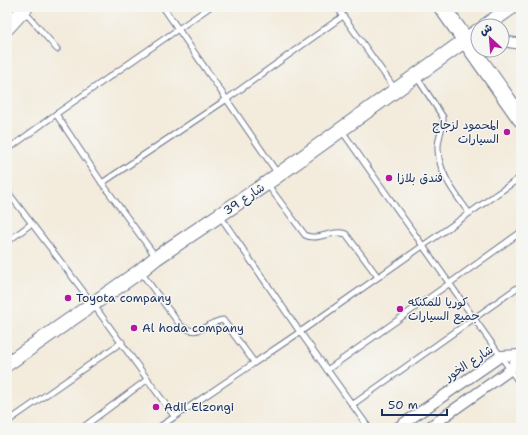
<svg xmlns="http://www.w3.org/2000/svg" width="528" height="435" font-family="'Shantell Sans','Playpen Sans Arabic',sans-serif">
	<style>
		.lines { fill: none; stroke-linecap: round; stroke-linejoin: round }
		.lane-casing { stroke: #67718a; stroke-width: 7 }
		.street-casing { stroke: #67718a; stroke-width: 12 }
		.secondary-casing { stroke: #67718a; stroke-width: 16 }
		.primary-casing { stroke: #67718a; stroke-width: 18 }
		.lane { stroke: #fff; stroke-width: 5 }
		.street { stroke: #fff; stroke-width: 10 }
		.secondary { stroke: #fff; stroke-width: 14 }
		.primary { stroke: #fff; stroke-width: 16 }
		.poi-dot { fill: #b5179e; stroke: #f6f6f2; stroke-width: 1.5 }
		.labels { text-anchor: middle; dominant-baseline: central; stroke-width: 3; stroke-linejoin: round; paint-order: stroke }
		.poi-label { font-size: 12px; fill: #1b2f5e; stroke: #f6f6f2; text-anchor: start }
		.street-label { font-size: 12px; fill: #1b2f5e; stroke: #f6f6f2 }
	</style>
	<rect width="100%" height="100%" fill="#f6f6f2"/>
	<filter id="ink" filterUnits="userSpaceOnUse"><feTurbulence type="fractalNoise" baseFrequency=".025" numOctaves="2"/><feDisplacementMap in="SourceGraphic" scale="8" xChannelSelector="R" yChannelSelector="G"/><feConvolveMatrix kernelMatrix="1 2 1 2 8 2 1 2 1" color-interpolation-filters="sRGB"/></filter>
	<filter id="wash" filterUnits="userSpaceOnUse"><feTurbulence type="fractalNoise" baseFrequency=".012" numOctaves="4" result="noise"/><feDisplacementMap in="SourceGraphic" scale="16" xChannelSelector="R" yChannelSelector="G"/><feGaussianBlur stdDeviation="0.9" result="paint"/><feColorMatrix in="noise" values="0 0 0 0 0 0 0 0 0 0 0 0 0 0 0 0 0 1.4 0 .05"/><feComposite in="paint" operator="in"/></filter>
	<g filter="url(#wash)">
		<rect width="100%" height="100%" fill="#f3ebdb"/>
	</g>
	<g filter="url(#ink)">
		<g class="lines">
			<defs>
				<g id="lane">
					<polyline points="163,7 278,174"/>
					<polyline points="337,7 395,89"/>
					<polyline points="24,11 57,49"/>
					<path d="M416,76L443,117C444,127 437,138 438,150C439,174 456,195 469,213"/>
					<polyline points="56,114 102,183 156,257"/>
					<polyline points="342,131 521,385"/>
					<polyline points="7,150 56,114 210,7"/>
					<polyline points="102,183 227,99 343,16"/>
					<path d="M267,184L305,235C316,242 332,229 346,234L378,277"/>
					<polyline points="7,191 93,304 174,416"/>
					<polyline points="220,216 300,332 369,428"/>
					<polyline points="7,242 31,224"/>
					<path d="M140,271L180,325C200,339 204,323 223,320L254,362"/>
					<polyline points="327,370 450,283 521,232"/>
					<polyline points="352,405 521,285"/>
					<polyline points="7,422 122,342"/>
					<polyline points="82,428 148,379"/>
					<polyline points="158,428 300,332 521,177"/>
				</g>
				<g id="street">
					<polyline points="502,41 521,44"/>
					<polyline points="397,428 501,356 519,355"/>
					<polyline points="428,428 510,370 521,354"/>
				</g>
				<g id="secondary">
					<polyline points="485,26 512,7"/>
					<polyline points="7,28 26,7"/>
					<polyline points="7,364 140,271 156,258 267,183 478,31"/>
				</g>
				<polyline id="primary" points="442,7 521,119"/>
			</defs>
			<use href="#lane" class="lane-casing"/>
			<use href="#street" class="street-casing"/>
			<use href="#secondary" class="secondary-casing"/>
			<use href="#primary" class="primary-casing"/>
			<use href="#lane" class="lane"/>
			<use href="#street" class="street"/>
			<use href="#secondary" class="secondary"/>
			<use href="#primary" class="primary"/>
		</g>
	</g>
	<g class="poi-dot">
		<circle cx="507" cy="132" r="4"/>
		<circle cx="389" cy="178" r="4"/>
		<circle cx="68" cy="298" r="4"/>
		<circle cx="400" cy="309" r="4"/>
		<circle cx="134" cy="328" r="4"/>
		<circle cx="156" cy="407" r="4"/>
	</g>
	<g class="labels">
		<g class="poi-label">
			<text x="499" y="125" text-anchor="end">المحمود لزجاج<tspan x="499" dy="14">السيارات</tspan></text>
			<text x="397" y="178">فندق بلازا</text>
			<text x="76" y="298">Toyota company</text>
			<text x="408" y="302">كوريا للمكنكه<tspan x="408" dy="14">جميع السيارات</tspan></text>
			<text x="142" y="328">Al hoda company</text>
			<text x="164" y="407">Adil Elzongi</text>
		</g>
		<g class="street-label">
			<text transform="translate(244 199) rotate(-34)">شارع 39</text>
			<text transform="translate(469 363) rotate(-33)">شارع الخور</text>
		</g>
	</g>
	<rect width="528" height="435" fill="none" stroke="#f6f6f2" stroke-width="24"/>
	<g transform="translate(490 38) rotate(334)"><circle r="19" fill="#f6f6f2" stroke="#9ea6b7"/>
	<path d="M0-3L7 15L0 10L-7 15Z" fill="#b5179e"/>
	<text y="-6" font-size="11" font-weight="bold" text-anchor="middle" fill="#1b2f5e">ش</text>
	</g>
	<path d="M382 409v6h65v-6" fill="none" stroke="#1b2f5e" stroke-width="2"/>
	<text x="388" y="409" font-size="12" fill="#1b2f5e" stroke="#f6f6f2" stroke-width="3" paint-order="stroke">50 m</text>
</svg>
